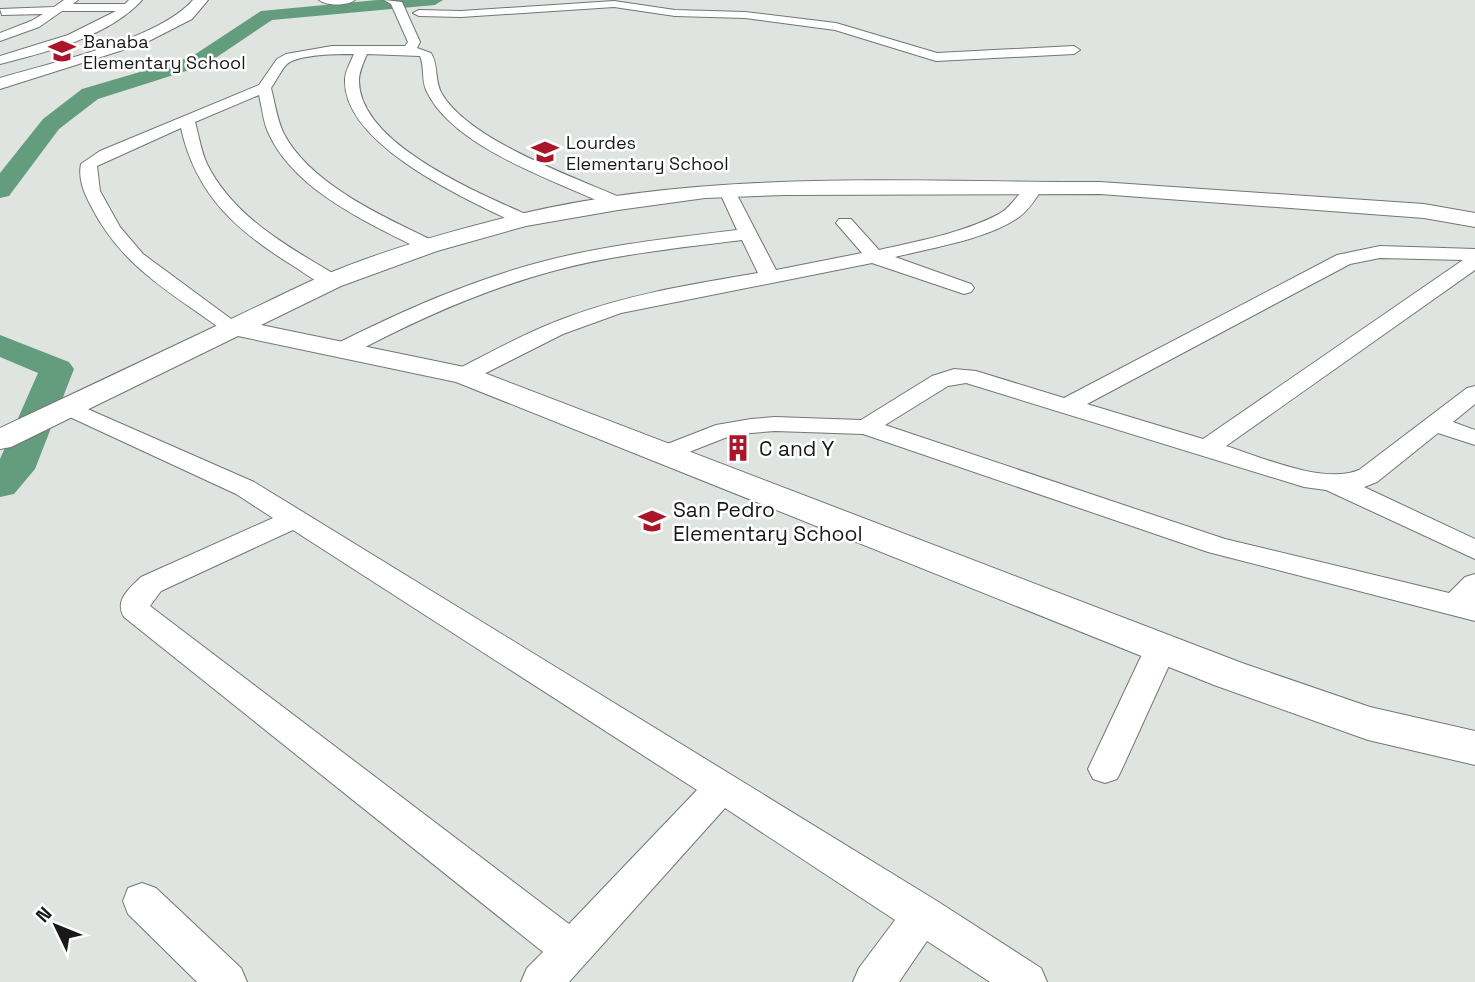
<svg xmlns="http://www.w3.org/2000/svg" width="1475" height="982" font-family="'Space Grotesk',sans-serif">
	<style>
		.lines { fill: none; stroke-linecap: round; stroke-linejoin: round }
		.river { fill: #649c7e; fill-rule: evenodd }
		.minor-casing { stroke: #727674; stroke-width: 2 }
		.tertiary-casing { stroke: #727674; stroke-width: 2 }
		.minor { fill: #fff; fill-rule: evenodd }
		.tertiary { fill: #fff; fill-rule: evenodd }
		.labels { text-anchor: middle; dominant-baseline: central; stroke-width: 5; stroke-linejoin: round; paint-order: stroke }
		.far-poi-label { font-size: 18px; fill: #181918; stroke: #fff; text-anchor: start }
		.poi-label { font-size: 21px; fill: #181918; stroke: #fff; text-anchor: start }
	</style>
	<rect width="100%" height="100%" fill="#e0e4e1"/>
	<g class="lines">
		<g class="river">
			<polygon points="377,0 443,0 435,5 272,20 205,65 98,99 59,129 9,196 0,198 0,173 43,119 82,89 191,57 261,11"/>
			<polygon points="0,335 69,362 74,369 35,469 14,494 0,497 0,459 38,373 0,357"/>
		</g>
		<defs>
			<g id="minor">
				<path d="M64,0H78L73,4H125L129,0H142C108,37 47,52 0,64V56L68,35L116,11H62L39,27L0,41V33L31,21L43,14L2,15L0,9L54,7Z"/>
				<path d="M319,0H355C347,6 327,6 319,0Z"/>
				<path d="M384,0L402,2L420,42L417,48L431,53C439,66 434,81 442,94C470,141 574,177 624,199L627,203L618,208L612,207C557,181 455,149 427,92C421,81 425,68 420,56L367,54C364,61 359,72 359,80C358,144 481,194 530,216L533,220L524,225L518,224C468,200 342,145 345,79C345,72 351,61 354,54C338,54 299,54 287,64C281,70 276,81 271,88C275,103 277,120 284,134C311,185 386,218 436,242L438,246L429,252L422,250C369,223 294,191 268,132C263,121 262,107 259,95L195,122C199,136 201,151 207,164C234,218 289,247 339,277L342,281L339,285C323,289 308,275 295,267C238,232 196,196 181,128L97,166L100,191L120,227L143,254L242,327L238,331H224C170,292 122,267 91,206C84,193 78,179 81,164L100,151L259,85L277,59L286,54L332,46H405L408,42L391,4Z"/>
				<polygon points="614,1 675,10 745,12 836,23 937,53 1074,46 1080,50 1074,54 936,61 835,30 745,18 675,16 614,7 461,17 419,16 413,13 419,10 461,11"/>
				<path d="M1035,183L1043,188C1036,198 1029,210 1019,217C988,239 931,248 895,257L971,284L974,288L971,292L964,294L872,263L621,313L563,334L472,380H456L453,375L456,370C493,351 529,331 568,317C629,294 694,284 758,273L742,240C679,248 615,254 553,271C483,290 416,320 352,354H336L333,349L336,344C402,311 469,281 541,262C605,245 671,238 737,230L719,191L727,186L735,191L776,270L862,253L836,223L839,219H851L879,250C918,241 963,233 999,214C1013,207 1021,186 1035,183Z"/>
				<path d="M1380,246L1475,249V270L1226,446C1261,457 1324,485 1359,470L1467,388L1475,386V404L1453,422L1475,430V445L1438,433L1377,482L1364,487L1475,539V559L1326,490L1304,487L966,383L948,386L885,425L1225,539L1449,593L1465,577L1475,574V621L1208,552L863,434L775,431L751,433L730,436L666,461L657,458L653,453L657,448L716,425L751,419L775,417L861,420L932,376L954,369L976,371L1064,398L1337,255ZM1380,258L1463,260L1203,439L1087,404L1350,264Z"/>
				<path d="M67,400L254,482L937,901L1041,968L1047,982H990L927,941L899,982H853L859,968L895,920L725,808L569,982H521L527,968L543,952L124,617C114,600 129,589 141,577L273,518L236,494L59,412L55,407L59,402ZM293,530L697,790L569,924L150,606L161,591Z"/>
				<polygon points="1161,637 1172,640 1177,648 1122,769 1117,779 1105,783 1093,779 1088,769 1145,648 1150,640"/>
				<polygon points="142,883 156,888 241,968 247,982 197,982 128,914 123,901 128,888"/>
			</g>
			<g id="tertiary">
				<path d="M193,0H208L192,19L145,43L0,89V78C53,62 158,40 193,0Z"/>
				<path d="M1100,182L1424,204L1475,213V227L1424,218L1100,194L785,195L705,198L618,210L526,226L437,251L341,286L261,325L474,369L1242,663L1370,707L1475,731V765L1368,740L1214,685L456,382L238,336L11,447L0,449V428C71,395 142,361 214,327C249,311 286,292 322,276C386,249 454,230 520,214C709,169 908,182 1100,182Z"/>
			</g>
		</defs>
		<use href="#minor" class="minor-casing"/>
		<use href="#tertiary" class="tertiary-casing"/>
		<use href="#minor" class="minor"/>
		<use href="#tertiary" class="tertiary"/>
	</g>
	<defs>
		<symbol id="school-bare" viewBox="-9 -9 18 18"><path d="M0-5L7-2L0 1L-7-2ZM-4 1L0 2.5L4 1V4Q0 6-4 4Z" fill="#ab152a" stroke="#fff" stroke-width="2.5" paint-order="stroke"/></symbol>
		<symbol id="building-bare" viewBox="-9 -9 18 18"><path d="M-4-6H4V6H1V3H-1V6H-4ZM-2.5-4.3h1.7v1.8h-1.7ZM.8-4.3h1.7v1.8H.8ZM-2.5-1h1.7V.8h-1.7ZM.8-1h1.7V.8H.8Z" fill="#ab152a" stroke="#fff" stroke-width="2.5" paint-order="stroke"/></symbol>
	</defs>
	<g fill-rule="evenodd">
		<use href="#school-bare" x="43" y="32" width="38" height="38"/>
		<use href="#school-bare" x="526" y="133" width="38" height="38"/>
		<use href="#building-bare" x="719" y="429" width="38" height="38"/>
		<use href="#school-bare" x="633" y="502" width="38" height="38"/>
	</g>
	<g class="labels">
		<g class="far-poi-label">
			<text x="83" y="41">Banaba<tspan x="83" dy="21">Elementary School</tspan></text>
			<text x="566" y="142">Lourdes<tspan x="566" dy="21">Elementary School</tspan></text>
		</g>
		<g class="poi-label">
			<text x="759" y="448">C and Y</text>
			<text x="673" y="509">San Pedro<tspan x="673" dy="24">Elementary School</tspan></text>
		</g>
	</g>
	<g transform="translate(56 926) rotate(313)" stroke="#ffffff" stroke-width="5" paint-order="stroke">
	<path d="M0-5L12 26L0 18L-12 26Z" fill="#181918"/>
	<text y="-10" font-size="19" font-weight="bold" text-anchor="middle" fill="#181918">N</text>
	</g>
</svg>
